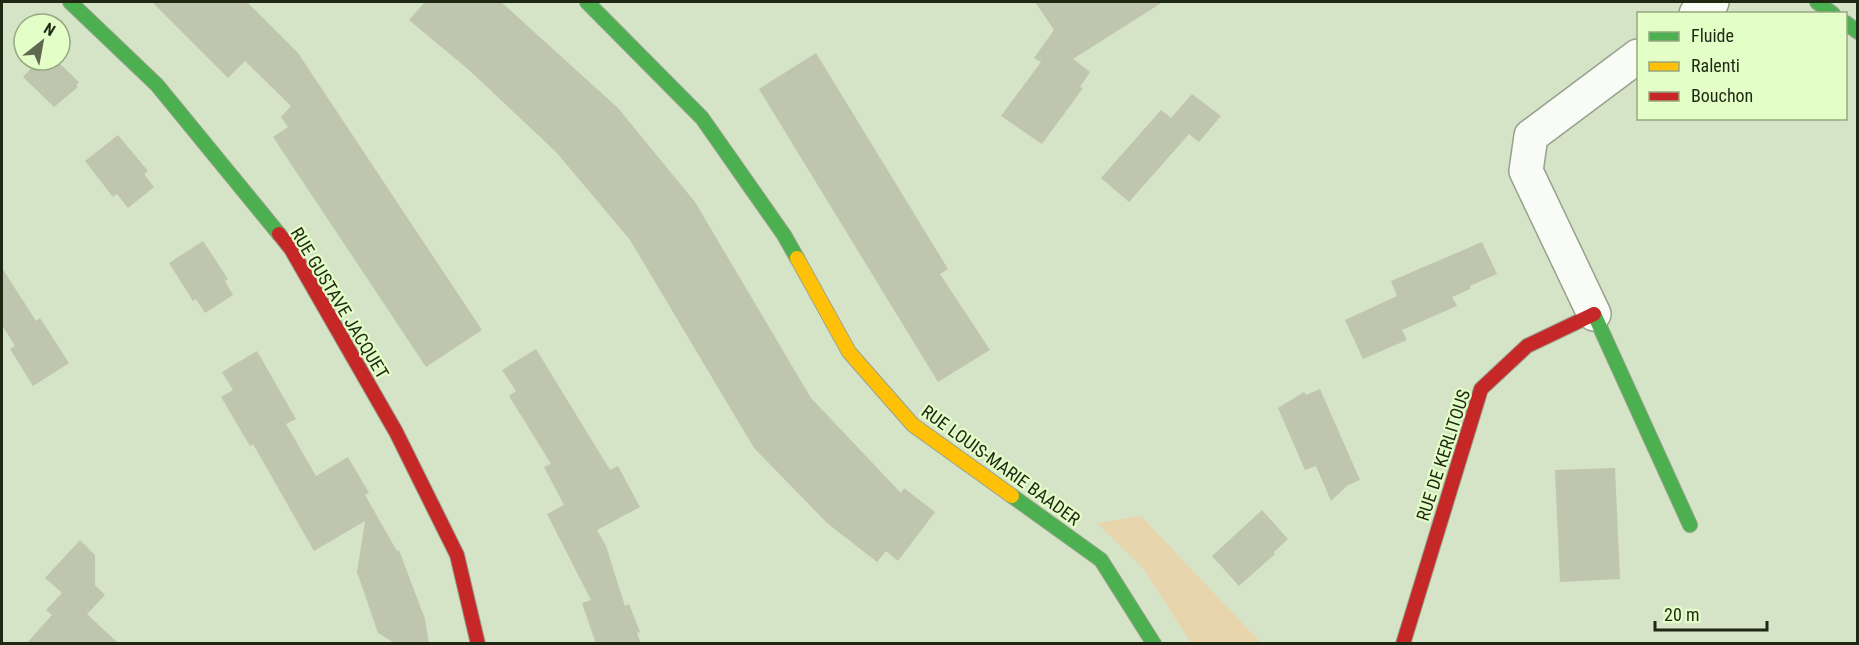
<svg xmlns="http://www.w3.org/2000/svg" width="1859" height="645" font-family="'Roboto Condensed',sans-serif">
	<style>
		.green { fill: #e8d5ae }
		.building { fill: #c0c6ae }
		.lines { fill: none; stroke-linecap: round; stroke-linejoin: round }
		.street-casing { stroke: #97a28c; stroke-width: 36 }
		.fast-casing { stroke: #97a28c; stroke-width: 16 }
		.slow-casing { stroke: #97a28c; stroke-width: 16 }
		.jam-casing { stroke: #97a28c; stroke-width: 16 }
		.street { stroke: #f9fbf7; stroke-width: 33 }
		.fast { stroke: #4caf50; stroke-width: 14 }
		.slow { stroke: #ffc107; stroke-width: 14 }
		.jam { stroke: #c62828; stroke-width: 14 }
		.labels { text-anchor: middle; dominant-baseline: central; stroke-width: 4.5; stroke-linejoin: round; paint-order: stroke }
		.street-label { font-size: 18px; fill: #1f2813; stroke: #e4fec7 }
	</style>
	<rect width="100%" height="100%" fill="#d5e3c7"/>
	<polygon class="green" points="1141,516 1261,643 1191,643 1143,568 1097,523"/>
	<g class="building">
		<polygon points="152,2 247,2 298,53 482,330 426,367 273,137 288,127 281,117 291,106 245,61 228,78"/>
		<polygon points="425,2 501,2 618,108 695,202 811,398 901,493 904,488 935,512 898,561 886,551 877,562 827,523 754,448 630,240 556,152 469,70 409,20"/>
		<polygon points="1035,2 1163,2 1073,59 1090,72 1080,87 1083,88 1042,144 1001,116 1041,62 1034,58 1054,30"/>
		<polygon points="816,53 948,269 940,274 990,350 938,382 759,89"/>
		<polygon points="39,60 56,60 79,82 76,85 78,87 54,107 23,77"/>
		<polygon points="1192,94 1221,116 1199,142 1189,134 1129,202 1101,178 1161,110 1171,118"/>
		<polygon points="118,135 148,171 144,174 154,187 128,208 117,194 113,197 85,161"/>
		<polygon points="203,241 228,279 225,281 233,295 205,313 196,299 193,301 169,263"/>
		<polygon points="1482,242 1497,274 1470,286 1470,289 1452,297 1457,306 1402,330 1407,340 1363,359 1345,320 1397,296 1391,281"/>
		<polygon points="2,268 36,321 40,318 69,363 33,386 10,349 15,346 2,325"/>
		<polygon points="536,349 610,470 618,466 640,507 597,530 606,546 625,606 629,604 640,632 637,633 641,644 596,644 582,603 591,600 547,514 564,505 544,467 551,464 509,396 516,391 502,370"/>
		<polygon points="257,351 296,419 286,424 316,476 348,457 369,493 365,495 397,551 399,550 425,619 429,644 396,644 378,633 357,572 365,521 314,551 253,444 250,446 221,397 233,390 222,372"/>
		<polygon points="1320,389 1360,480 1348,485 1331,501 1316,466 1305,470 1278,408 1304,392 1306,395"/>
		<polygon points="1615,468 1620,579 1560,582 1555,470"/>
		<polygon points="1262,510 1288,539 1274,552 1275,554 1239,586 1212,556"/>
		<polygon points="80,540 95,555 95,585 105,595 87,614 119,644 26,644 52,615 46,610 62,593 45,578"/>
	</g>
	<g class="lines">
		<defs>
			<g id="street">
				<polyline points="1696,14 1712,2"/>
				<polyline points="1594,314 1526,171 1531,136 1638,56"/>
			</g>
			<g id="fast">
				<polyline points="70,2 157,85 279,234"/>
				<polyline points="587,2 702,118 784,235 797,258"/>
				<polyline points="1817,2 1833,14"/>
				<polyline points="1846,23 1858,32"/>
				<polyline points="1594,314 1690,525"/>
				<polyline points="1012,496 1101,560 1154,644"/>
			</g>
			<polyline id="slow" points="797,258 849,352 913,425 1012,496"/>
			<g id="jam">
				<polyline points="279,234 291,249 396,432 457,555 478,644"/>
				<polyline points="1403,644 1481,389 1527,346 1594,314"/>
			</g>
		</defs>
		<use href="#street" class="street-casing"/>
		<use href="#fast" class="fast-casing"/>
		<use href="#slow" class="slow-casing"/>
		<use href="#jam" class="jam-casing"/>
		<use href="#street" class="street"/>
		<use href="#fast" class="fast"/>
		<use href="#slow" class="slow"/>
		<use href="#jam" class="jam"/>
	</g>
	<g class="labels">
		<g class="street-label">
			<text transform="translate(340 303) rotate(59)">RUE GUSTAVE JACQUET</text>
			<text transform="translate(1443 455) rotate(-72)">RUE DE KERLITOUS</text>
			<text transform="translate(1001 465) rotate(36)">RUE LOUIS-MARIE BAADER</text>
		</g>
	</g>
	<rect width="1859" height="645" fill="none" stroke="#1f2813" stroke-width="6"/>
	<rect x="1637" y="12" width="210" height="108" fill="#e4fec7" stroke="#95a87f" stroke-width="1.5"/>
	<rect x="1649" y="32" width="30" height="9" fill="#4caf50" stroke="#95a87f" stroke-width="1.5"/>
	<text x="1691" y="42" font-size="18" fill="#1f2813">Fluide</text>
	<rect x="1649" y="62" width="30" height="9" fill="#ffc107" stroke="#95a87f" stroke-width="1.5"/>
	<text x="1691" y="72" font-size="18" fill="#1f2813">Ralenti</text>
	<rect x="1649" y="92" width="30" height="9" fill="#c62828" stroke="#95a87f" stroke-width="1.5"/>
	<text x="1691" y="102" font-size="18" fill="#1f2813">Bouchon</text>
	<g transform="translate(42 42) rotate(31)"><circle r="28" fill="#e4fec7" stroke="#95a87f" stroke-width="1.5"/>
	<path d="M0-4.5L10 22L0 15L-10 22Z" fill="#5f6952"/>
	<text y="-9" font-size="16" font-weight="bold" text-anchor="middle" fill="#1f2813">N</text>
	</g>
	<path d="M1655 621v9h112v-9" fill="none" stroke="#1f2813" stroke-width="3"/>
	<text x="1664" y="621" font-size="18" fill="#1f2813" stroke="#e4fec7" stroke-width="4.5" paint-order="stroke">20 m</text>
</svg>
